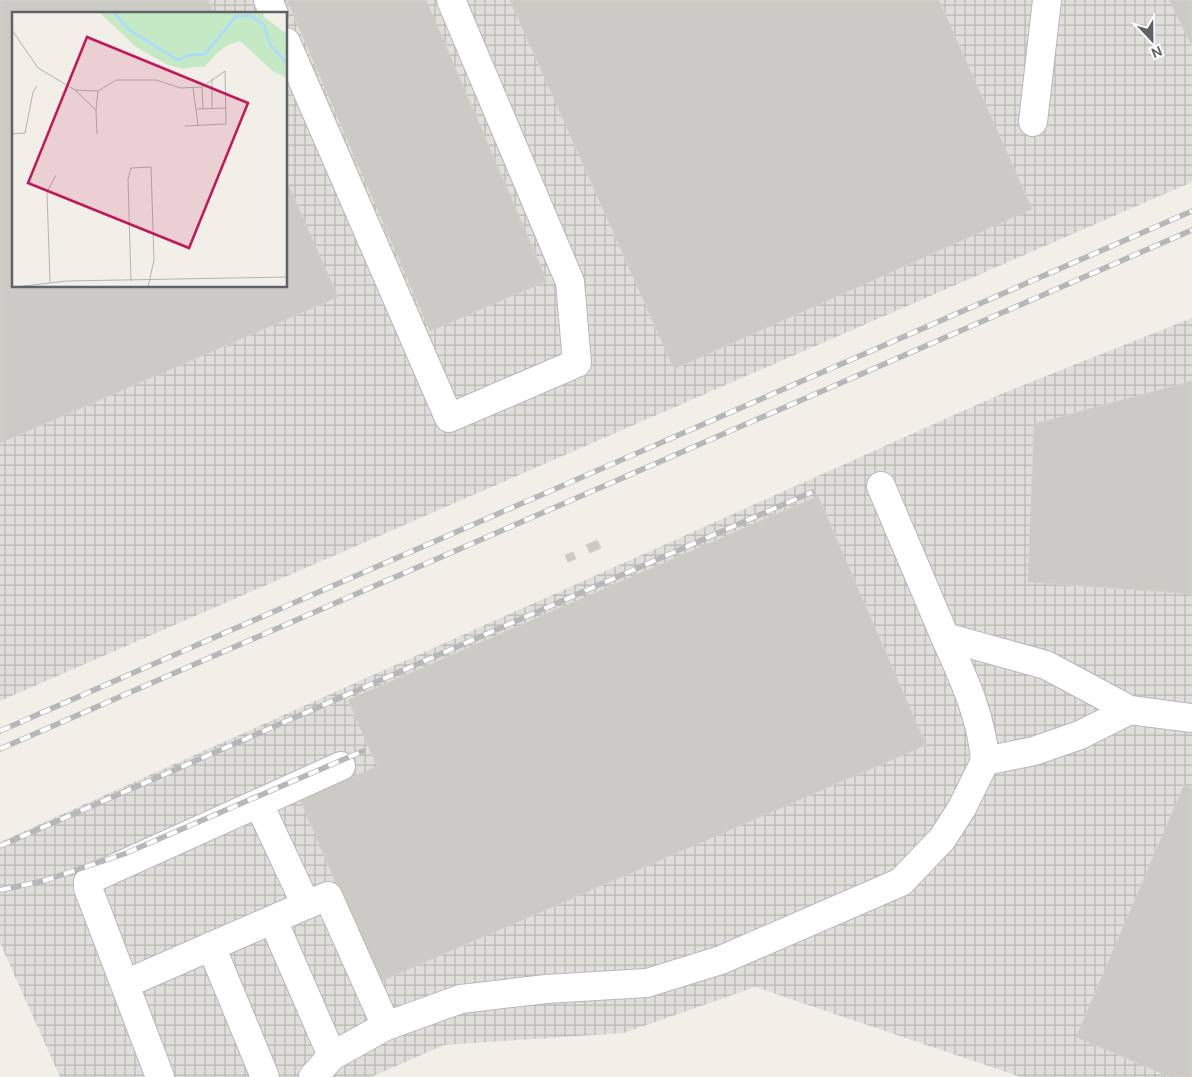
<svg xmlns="http://www.w3.org/2000/svg" width="1192" height="1077" font-family="Ubuntu,sans-serif">
	<style>
		.industrial { fill: url(#industrial-grid); fill-rule: evenodd }
		.building { fill: #cccac5; stroke: #d6d1c6 }
		.lines { fill: none; stroke-linecap: round; stroke-linejoin: round }
		.minor-casing { stroke: #b5b8bc; stroke-width: 30 }
		.minor { stroke: #fff; stroke-width: 28 }
		.rail-casing { stroke: #b6b7b8; stroke-width: 5.5 }
		.rail { stroke: #fff; stroke-width: 4; stroke-dasharray: 11; stroke-linecap: butt }
		.inset-river { fill: none; stroke: #aadaff; stroke-width: 2.5 }
		.inset-road { fill: none; stroke: #b3b3b1; stroke-width: 1 }
		.view { fill: #c2185b; fill-opacity: 0.15; stroke: #c2185b; stroke-width: 2.5 }
		.inset-edge { fill: none; stroke: #5f6368; stroke-width: 2.5 }
	</style>
	<defs>
		<pattern id="industrial-grid" width="8" height="8" patternUnits="userSpaceOnUse" patternTransform="scale(1.25)"><rect width="8" height="8" fill="#e0deda"/><path d="M0 4h8M4 0v8" fill="none" stroke="#b9b8b5"/></pattern>
	</defs>
	<rect width="100%" height="100%" fill="#f1efe8"/>
	<g class="industrial">
		<path d="M0,0H1192V182L0,701ZM14,14H286V286H14Z"/>
		<polygon points="1192,318 1192,1077 1021,1077 755,987 624,1033 444,1045 371,1077 60,1077 0,943 0,842 1001,394"/>
	</g>
	<g class="building">
		<polygon points="0,0 208,0 214,14 14,14 14,286 286,286 286,179 338,297 0,443"/>
		<polygon points="287,0 426,0 547,281 430,331"/>
		<polygon points="510,0 939,0 1032,209 674,369"/>
		<polygon points="1169,0 1192,0 1192,46"/>
		<polygon points="1192,381 1192,594 1028,582 1034,424"/>
		<polygon points="818,496 926,745 379,982 300,800 377,766 348,700"/>
		<polygon points="597,540 601,548 590,553 586,545"/>
		<polygon points="573,552 576,559 568,562 565,555"/>
		<polygon points="1184,785 1192,788 1192,1077 1170,1077 1076,1037"/>
	</g>
	<g class="lines">
		<defs>
			<g id="minor">
				<polyline points="268,0 274,14"/>
				<polyline points="286,42 449,418 577,363 570,282 451,0"/>
				<polyline points="1033,122 1047,0"/>
				<polyline points="881,486 945,637 1046,665 1130,710 1192,718"/>
				<path d="M945,637C963,677 982,717 985,761L1034,751L1080,735L1130,710"/>
				<polyline points="259,804 306,905 328,896 386,1026"/>
				<polyline points="273,920 332,1056"/>
				<polyline points="211,946 265,1077"/>
				<polyline points="125,984 306,905"/>
				<polyline points="160,1077 88,888 88,882 93,878 341,766"/>
				<polyline points="313,1077 332,1056 386,1026 461,999 546,989 647,983 721,960 901,882 942,839 962,808 985,761"/>
			</g>
		</defs>
		<use href="#minor" class="minor-casing"/>
		<use href="#minor" class="minor"/>
		<defs>
			<g id="rail">
				<polyline points="0,731 1192,211"/>
				<polyline points="0,749 1192,230"/>
				<polyline points="0,846 812,492"/>
				<polyline points="0,890 43,881 124,854 363,751"/>
			</g>
		</defs>
		<use href="#rail" class="rail-casing"/>
		<use href="#rail" class="rail"/>
	</g>
	<g transform="translate(12 12)">
		<rect width="275" height="275" fill="#f1efe8"/>
		<path d="M87,0H251L252,5L275,22V66L261,59L228,29L216,33L187,54L171,57L154,52L124,35Z" fill="#c5e8c5"/>
		<path d="M96,0H229V15L192,55H164L137,41L110,20Z" fill="#c5e8c5"/>
		<path d="M121,0H192L176,13L159,18L141,15Z" fill="#c5e8c5"/>
		<path class="inset-river" d="M102,0L116,17L166,48L178,43L193,42L224,4H240L252,13L259,34L275,51"/>
		<path class="inset-road" d="M0,18L26,56L63,78L84,98L85,122M200,67V97M190,75L191,97M181,76L186,113M63,78L86,79L84,98M86,79L104,68H144L169,76L190,75L213,59L214,112L173,114M185,97L214,96M0,122L13,121L21,80L25,74M119,269L116,167L119,156L139,155L142,248L136,275M38,270L35,180L44,163M4,275L55,269L275,265"/>
		<path class="view" d="M75,25L236,91L177,236L16,171Z"/>
		<rect width="275" height="275" class="inset-edge"/>
	</g>
	<g transform="translate(1152 40) rotate(158)" stroke="#ffffff" stroke-width="4" paint-order="stroke">
	<path d="M0-4L9 19L0 12L-9 19Z" fill="#5f6368"/>
	<text y="-8" font-size="14" font-weight="bold" text-anchor="middle" fill="#5f6368">N</text>
	</g>
</svg>
